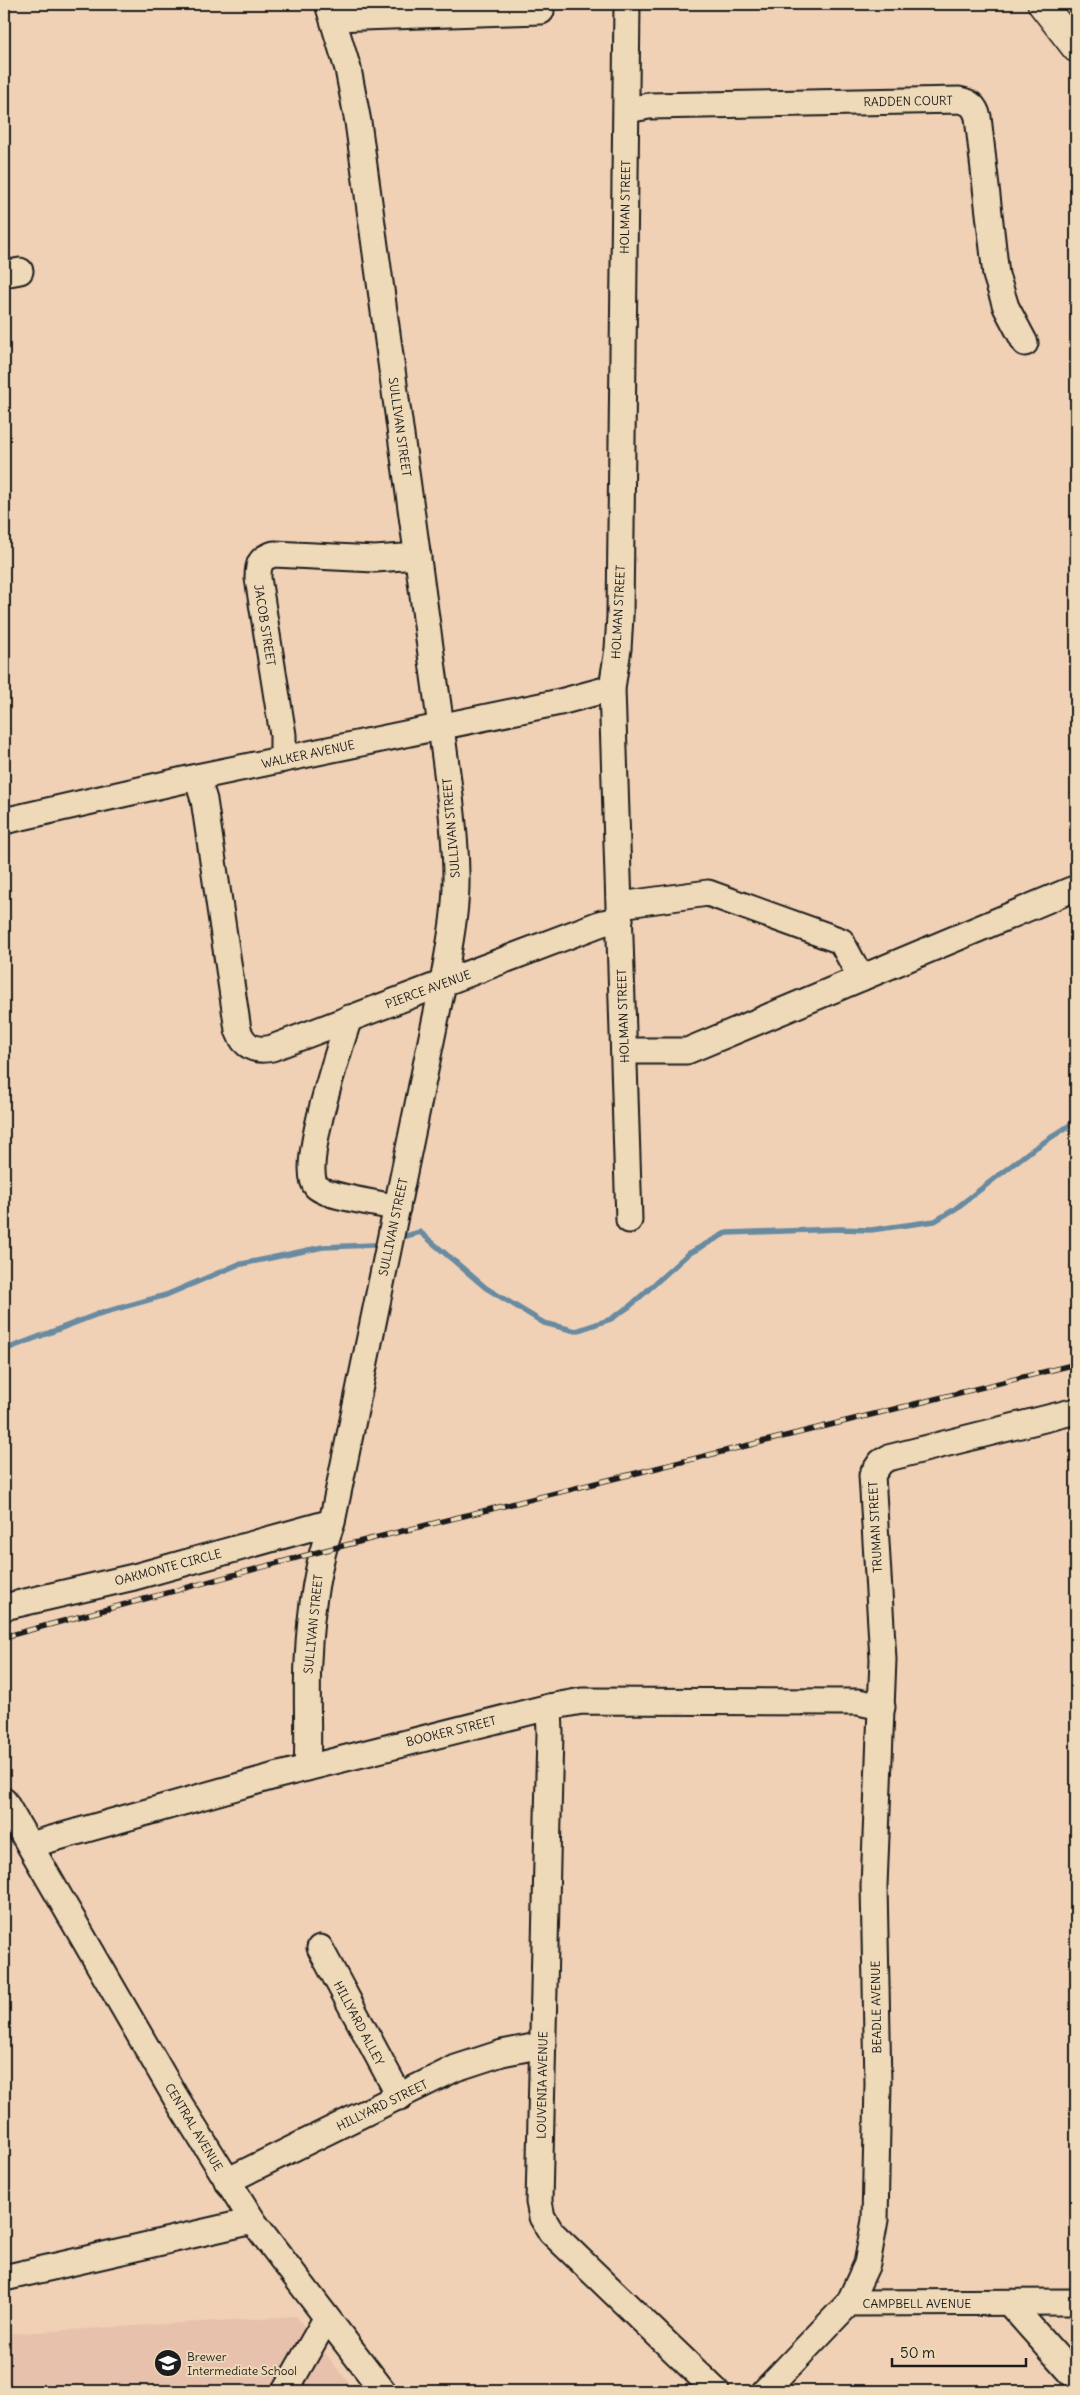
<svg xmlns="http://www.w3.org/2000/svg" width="1080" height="2395" font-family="Delius,sans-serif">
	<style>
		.built { fill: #e7c1ac }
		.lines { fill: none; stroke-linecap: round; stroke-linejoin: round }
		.stream { stroke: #678ba1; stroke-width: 5.5 }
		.minor-casing { stroke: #1c1c1c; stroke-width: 29 }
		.highway-casing { stroke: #1c1c1c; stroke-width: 31 }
		.minor { stroke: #eed9b8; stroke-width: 25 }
		.highway { stroke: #eed9b8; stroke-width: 28 }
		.rail-casing { stroke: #1c1c1c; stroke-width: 5.5 }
		.rail { stroke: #eed9b8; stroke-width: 4; stroke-dasharray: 11; stroke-linecap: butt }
		.labels { text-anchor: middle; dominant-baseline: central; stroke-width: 4; stroke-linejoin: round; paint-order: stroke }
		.street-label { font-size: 12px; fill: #1c1c1c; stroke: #eed9b8 }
		.poi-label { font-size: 12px; fill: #1c1c1c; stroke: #eed9b8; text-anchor: start }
	</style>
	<rect width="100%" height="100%" fill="#f1d1b6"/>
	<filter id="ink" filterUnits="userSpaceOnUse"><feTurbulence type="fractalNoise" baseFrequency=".02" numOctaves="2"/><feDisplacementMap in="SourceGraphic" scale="10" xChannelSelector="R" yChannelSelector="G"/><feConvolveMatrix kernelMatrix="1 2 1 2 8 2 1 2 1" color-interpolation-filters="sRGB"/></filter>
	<g filter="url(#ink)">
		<polygon class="built" points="296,2316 355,2391 4,2391 4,2334"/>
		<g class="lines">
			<g class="stream">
				<polyline points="406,1236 420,1232 486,1288 544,1323 576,1331 611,1319 630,1306 688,1254 726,1233 840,1229 871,1230 935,1221 955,1209 1029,1152 1076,1121"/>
				<polyline points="4,1350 98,1314 166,1295 237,1265 323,1247 374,1245"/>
			</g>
			<defs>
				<g id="minor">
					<polyline points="627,4 620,616 618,649 612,688 629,1220"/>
					<polyline points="333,18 541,11"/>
					<path d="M627,110L649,106L959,100C971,102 975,107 978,117L996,275L1006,307L1025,343"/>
					<polyline points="4,274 20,271"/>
					<path d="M283,759V735L258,578C258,564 260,558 274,554L375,559L418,556"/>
					<path d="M197,777L204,800L238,1030C244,1047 256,1052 272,1048L602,923L620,920"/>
					<polyline points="4,821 197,777 560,702 612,688"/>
					<polyline points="620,905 708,893 841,941 861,978"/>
					<path d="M349,1018C341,1044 299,1167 316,1186C326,1197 380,1203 397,1208"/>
					<polyline points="624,1051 687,1051 1071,890"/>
					<polyline points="4,1607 134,1577 332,1522"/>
					<polyline points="549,1707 550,1733 539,2202 542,2217 551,2232 716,2391"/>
					<path d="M307,1768C309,1732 306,1697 308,1661C310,1615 316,1566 332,1522L443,983C449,947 457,910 456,873C455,824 447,775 441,727L358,122L348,69L328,4"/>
					<polyline points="4,1801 176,2098 253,2221 383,2391"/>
					<polyline points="30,1845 275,1776 549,1707 582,1701 858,1702 882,1707"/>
					<polyline points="320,1948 400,2097"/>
					<polyline points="227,2181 456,2068 502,2053 543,2045"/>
					<polyline points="4,2278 253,2221"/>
					<polyline points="849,2303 867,2264 875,2220 878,2083 874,1886 883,1659 872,1475 881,1462 888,1458 1076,1411"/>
					<polyline points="1009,2303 1076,2378"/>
					<polyline points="285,2391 326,2319"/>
					<polyline points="765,2391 849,2303 1076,2302"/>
				</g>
				<polyline id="highway" points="1042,4 1076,48"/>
			</defs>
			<use href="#minor" class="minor-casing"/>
			<use href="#highway" class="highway-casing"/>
			<use href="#minor" class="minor"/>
			<use href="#highway" class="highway"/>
			<defs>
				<polyline id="rail" points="4,1637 322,1551 1076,1364"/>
			</defs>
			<use href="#rail" class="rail-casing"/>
			<use href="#rail" class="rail"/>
		</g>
	</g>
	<defs>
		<symbol id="school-disc" viewBox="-11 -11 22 22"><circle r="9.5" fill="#1c1c1c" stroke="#eed9b8"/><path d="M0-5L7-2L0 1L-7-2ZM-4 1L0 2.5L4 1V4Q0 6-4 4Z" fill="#fff"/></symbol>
	</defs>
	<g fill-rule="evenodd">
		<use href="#school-disc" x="152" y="2347" width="32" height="32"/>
	</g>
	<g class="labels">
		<g class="street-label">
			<text transform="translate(908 101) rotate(-1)">RADDEN COURT</text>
			<text transform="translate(625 207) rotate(-89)">HOLMAN STREET</text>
			<text transform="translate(400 427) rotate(82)">SULLIVAN STREET</text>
			<text transform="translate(618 612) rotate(-87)">HOLMAN STREET</text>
			<text transform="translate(265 625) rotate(81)">JACOB STREET</text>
			<text transform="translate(308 754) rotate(-12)">WALKER AVENUE</text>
			<text transform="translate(451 828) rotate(-95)">SULLIVAN STREET</text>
			<text transform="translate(428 989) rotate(-20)">PIERCE AVENUE</text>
			<text transform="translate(623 1016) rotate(-92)">HOLMAN STREET</text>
			<text transform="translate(393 1227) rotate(-78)">SULLIVAN STREET</text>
			<text transform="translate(875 1527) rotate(-93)">TRUMAN STREET</text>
			<text transform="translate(168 1567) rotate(-15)">OAKMONTE CIRCLE</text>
			<text transform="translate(313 1624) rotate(-84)">SULLIVAN STREET</text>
			<text transform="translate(451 1731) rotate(-14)">BOOKER STREET</text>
			<text transform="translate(876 2007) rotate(-91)">BEADLE AVENUE</text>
			<text transform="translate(359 2023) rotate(62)">HILLYARD ALLEY</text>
			<text transform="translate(542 2085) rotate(-89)">LOUVENIA AVENUE</text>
			<text transform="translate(382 2105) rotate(-26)">HILLYARD STREET</text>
			<text transform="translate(194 2127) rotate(59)">CENTRAL AVENUE</text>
			<text x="917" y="2303">CAMPBELL AVENUE</text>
		</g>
		<g class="poi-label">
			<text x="187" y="2356">Brewer<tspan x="187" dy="14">Intermediate School</tspan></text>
		</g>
	</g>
	<rect width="1080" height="2395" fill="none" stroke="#eed9b8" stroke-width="20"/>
	<rect x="10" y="10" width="1060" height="2375" fill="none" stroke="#1c1c1c" stroke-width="2" filter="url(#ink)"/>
	<path d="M892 2358v8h134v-8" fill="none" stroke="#1c1c1c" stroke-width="2.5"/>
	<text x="900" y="2358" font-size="15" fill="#1c1c1c" stroke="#eed9b8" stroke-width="4" paint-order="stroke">50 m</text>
</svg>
